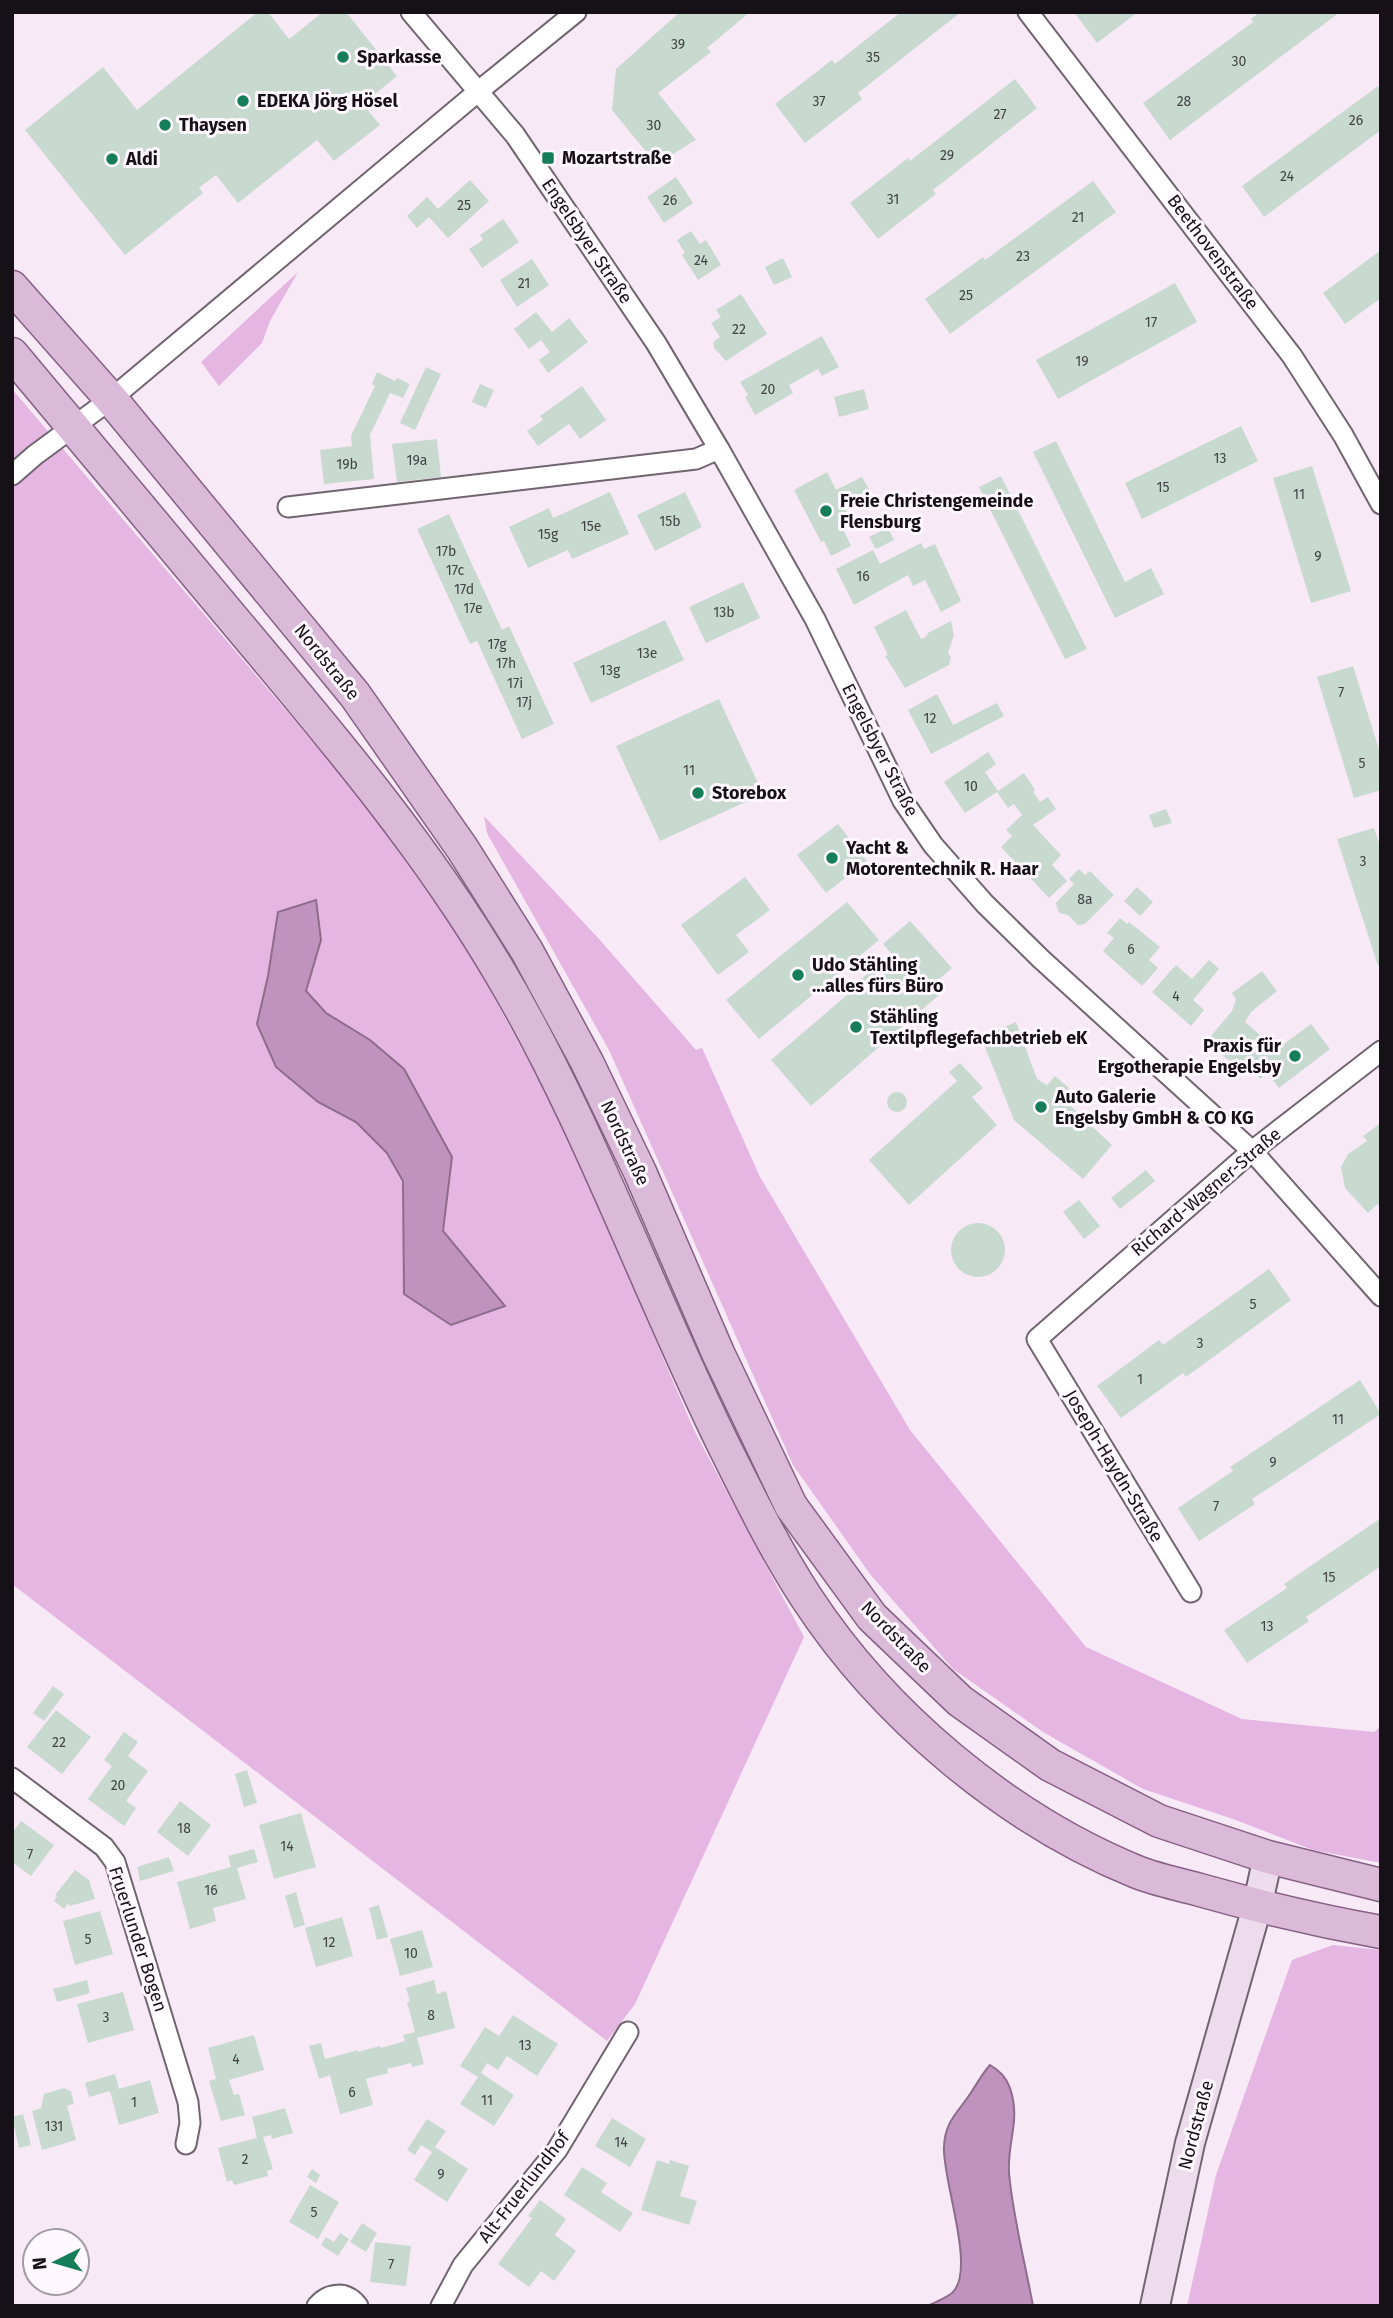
<svg xmlns="http://www.w3.org/2000/svg" width="1393" height="2318" font-family="'Fira Sans',sans-serif">
	<style>
		.green { fill: #e4b6e1 }
		.water { fill: #c093be; stroke: #8d6c8c; stroke-width: 2 }
		.building { fill: #c8dad0 }
		.lines { fill: none; stroke-linecap: round; stroke-linejoin: round }
		.street-casing { stroke: #716570; stroke-width: 23 }
		.secondary-casing { stroke: #716570; stroke-width: 32 }
		.primary-casing { stroke: #866084; stroke-width: 35 }
		.street { stroke: #fff; stroke-width: 19 }
		.secondary { stroke: #eddcec; stroke-width: 28 }
		.primary { stroke: #dab9d9; stroke-width: 32 }
		.poi-dot { fill: #157d57; stroke: #fff9ff; stroke-width: 2.5 }
		.labels { text-anchor: middle; dominant-baseline: central; stroke-width: 6; stroke-linejoin: round; paint-order: stroke }
		.number-label { font-size: 14px; fill: #424344 }
		.poi-label { font-size: 18px; font-weight: bold; fill: #161116; stroke: #fff9ff; text-anchor: start }
		.street-label { font-size: 18px; fill: #161116; stroke: #fff9ff }
	</style>
	<rect width="100%" height="100%" fill="#f7e9f6"/>
	<g class="green">
		<polygon points="298,272 270,321 262,343 219,386 201,362"/>
		<polygon points="12,389 358,795 469,951 563,1125 694,1430 804,1637 635,2004 607,2041 12,1584"/>
		<polygon points="484,816 599,939 696,1050 702,1048 760,1177 910,1430 1086,1647 1242,1719 1374,1732 1381,1726 1381,1863 1313,1850 1233,1819 1143,1789 1043,1732 953,1669 870,1574 793,1465 609,1050 487,833"/>
		<polygon points="1333,1945 1381,1950 1381,2306 1187,2306 1216,2175 1292,1960"/>
	</g>
	<g class="water">
		<polygon points="316,900 321,940 306,991 326,1013 370,1040 404,1069 452,1157 443,1231 505,1306 451,1325 404,1294 403,1181 387,1153 356,1122 318,1102 276,1067 257,1024 268,976 278,912"/>
		<path d="M990,2065C1000,2071 1006,2077 1010,2088C1021,2121 1007,2141 1009,2173C1013,2218 1025,2262 1033,2306H928C935,2302 946,2298 952,2293C977,2271 942,2179 944,2147C945,2120 959,2112 972,2091C978,2082 982,2074 990,2065Z"/>
	</g>
	<g class="building">
		<polygon points="258,12 268,12 289,39 323,12 346,12 397,76 363,104 380,125 334,161 317,140 238,203 216,175 199,188 203,193 125,255 25,130 103,67 137,110"/>
		<polygon points="680,12 750,12 707,48 711,52 658,93 696,140 666,158 657,147 648,154 612,110 616,69"/>
		<polygon points="901,12 961,12 858,93 862,99 805,143 775,104 832,60 835,64"/>
		<polygon points="1074,12 1138,12 1097,43"/>
		<polygon points="1260,12 1340,12 1170,140 1143,103 1253,22 1251,19"/>
		<polygon points="1015,79 1037,108 933,190 936,194 878,239 850,203 908,158 910,161"/>
		<polygon points="1378,86 1381,90 1381,130 1264,217 1242,186"/>
		<polygon points="676,177 693,203 664,223 647,197"/>
		<polygon points="470,180 489,201 448,238 429,217 417,228 407,216 427,197 438,209"/>
		<polygon points="1093,181 1116,212 950,334 925,299 983,257 985,260"/>
		<polygon points="503,219 519,242 482,268 469,249 483,240 480,235"/>
		<polygon points="691,231 700,244 706,240 721,265 698,280 682,255 685,253 677,240"/>
		<polygon points="1381,250 1381,298 1345,324 1323,293"/>
		<polygon points="783,258 792,277 774,285 765,267"/>
		<polygon points="532,259 549,285 517,307 500,280"/>
		<polygon points="1175,283 1197,322 1058,399 1036,360"/>
		<polygon points="741,294 767,334 726,361 714,348 713,342 720,337 711,323 721,317 716,310"/>
		<polygon points="536,312 552,332 569,318 588,342 548,373 539,360 550,352 541,340 529,349 514,329"/>
		<polygon points="822,336 839,367 822,376 818,369 789,385 793,393 755,415 745,397 748,395 740,382"/>
		<polygon points="426,367 441,374 415,430 400,423"/>
		<polygon points="377,372 395,381 397,378 410,384 403,398 390,393 370,435 374,479 324,484 320,450 352,446 351,436 375,386 372,384"/>
		<polygon points="480,384 494,390 486,408 472,402"/>
		<polygon points="582,386 606,420 580,439 569,424 538,446 527,431 543,420 540,416"/>
		<polygon points="864,389 869,409 839,417 834,397"/>
		<polygon points="1241,426 1258,461 1142,519 1125,483"/>
		<polygon points="437,439 441,477 397,482 392,444"/>
		<polygon points="1056,441 1125,582 1151,568 1164,594 1115,618 1033,452"/>
		<polygon points="1312,466 1351,591 1311,603 1273,478"/>
		<polygon points="827,472 836,490 862,477 870,491 843,505 852,522 842,527 851,546 831,556 824,541 821,542 794,490"/>
		<polygon points="1001,476 1087,649 1065,659 979,487"/>
		<polygon points="610,492 629,534 572,559 568,550 528,568 509,527 549,508 553,518"/>
		<polygon points="685,492 702,527 655,551 637,515"/>
		<polygon points="449,514 502,630 509,626 554,724 522,739 477,641 470,644 417,529"/>
		<polygon points="888,528 894,540 876,549 869,537"/>
		<polygon points="921,543 924,549 935,544 961,601 941,612 925,580 913,586 908,575 854,605 836,569 873,550 880,564"/>
		<polygon points="743,582 760,618 706,643 689,607"/>
		<polygon points="906,610 921,639 926,637 928,633 951,621 954,635 948,653 951,657 949,665 905,688 885,656 888,655 874,627"/>
		<polygon points="665,620 684,660 591,703 573,663"/>
		<polygon points="1353,666 1381,756 1381,790 1354,798 1317,677"/>
		<polygon points="937,694 953,725 997,703 1004,716 931,754 908,710"/>
		<polygon points="719,699 763,794 660,841 616,746"/>
		<polygon points="988,752 996,764 985,772 998,791 1024,773 1035,790 1033,792 1040,802 1048,797 1056,809 1033,825 1061,855 1052,865 1067,881 1049,898 1001,847 1012,836 1006,830 1022,815 1014,804 1008,808 997,792 965,813 944,782"/>
		<polygon points="1166,809 1172,823 1154,828 1149,815"/>
		<polygon points="838,824 867,861 826,893 797,855"/>
		<polygon points="1374,828 1381,849 1381,965 1378,966 1337,839"/>
		<polygon points="1079,869 1085,875 1090,871 1114,895 1085,924 1078,925 1068,915 1059,913 1056,903 1074,884 1069,879"/>
		<polygon points="745,877 770,910 736,935 749,952 718,975 681,925"/>
		<polygon points="1137,887 1153,902 1140,916 1124,901"/>
		<polygon points="847,902 879,940 759,1039 726,1000"/>
		<polygon points="1120,918 1127,924 1129,922 1160,947 1149,960 1158,968 1142,986 1103,951 1114,938 1107,933"/>
		<polygon points="910,921 952,968 932,985 940,994 811,1106 771,1060 854,989 852,987 891,953 883,944"/>
		<polygon points="1209,960 1219,969 1193,1000 1204,1010 1191,1026 1152,992 1176,965 1192,979"/>
		<polygon points="1262,971 1277,991 1251,1012 1245,1022 1267,1041 1271,1035 1284,1044 1311,1024 1330,1049 1279,1088 1266,1071 1261,1079 1246,1067 1242,1071 1206,1042 1232,1011 1236,999 1232,993"/>
		<polygon points="1016,1022 1037,1079 1047,1085 1055,1076 1069,1088 1062,1098 1112,1145 1083,1179 1014,1120 981,1037"/>
		<polygon points="960,1063 983,1088 972,1097 997,1125 909,1205 869,1160 957,1081 949,1072"/>
		<circle cx="897" cy="1102" r="10"/>
		<polygon points="1381,1123 1381,1208 1377,1204 1368,1213 1345,1188 1341,1167 1348,1154 1367,1141 1363,1136"/>
		<polygon points="1146,1170 1155,1181 1120,1209 1111,1198"/>
		<polygon points="1079,1200 1100,1226 1084,1239 1063,1212"/>
		<circle cx="978" cy="1250" r="27"/>
		<polygon points="1269,1269 1291,1300 1186,1377 1183,1373 1121,1418 1097,1386 1159,1340 1163,1345"/>
		<polygon points="1360,1380 1381,1414 1252,1499 1255,1504 1199,1541 1178,1508 1233,1471 1230,1467"/>
		<polygon points="1381,1518 1381,1566 1306,1617 1309,1621 1247,1663 1224,1630 1287,1588 1284,1584"/>
		<polygon points="53,1686 64,1694 44,1721 33,1713"/>
		<polygon points="56,1710 91,1737 62,1774 27,1747"/>
		<polygon points="124,1732 138,1742 128,1756 148,1771 126,1801 136,1808 124,1826 88,1799 112,1766 104,1760"/>
		<polygon points="247,1770 257,1803 244,1807 235,1774"/>
		<polygon points="180,1801 211,1825 188,1856 157,1832"/>
		<polygon points="301,1813 316,1867 274,1879 259,1825"/>
		<polygon points="21,1821 54,1845 31,1876 12,1862 12,1833"/>
		<polygon points="254,1849 258,1862 237,1868 246,1899 213,1908 216,1921 190,1929 177,1882 231,1867 228,1856"/>
		<polygon points="169,1857 174,1871 140,1881 137,1867"/>
		<polygon points="75,1870 89,1880 95,1899 70,1906 68,1903 64,1909 54,1901 57,1896 55,1895"/>
		<polygon points="296,1892 305,1925 294,1928 285,1896"/>
		<polygon points="379,1905 388,1937 377,1940 369,1908"/>
		<polygon points="100,1911 113,1954 75,1965 63,1921"/>
		<polygon points="342,1917 353,1956 316,1967 305,1928"/>
		<polygon points="422,1930 433,1967 400,1976 390,1939"/>
		<polygon points="87,1980 90,1993 57,2002 53,1989"/>
		<polygon points="434,1980 437,1994 446,1991 455,2028 417,2038 424,2064 412,2067 411,2063 387,2069 388,2073 366,2079 373,2105 340,2114 330,2075 319,2079 309,2046 321,2043 325,2059 358,2050 358,2052 380,2046 381,2048 405,2041 403,2035 415,2032 407,2002 410,2001 406,1988"/>
		<polygon points="123,1992 134,2030 88,2043 77,2004"/>
		<polygon points="513,2015 558,2044 537,2076 507,2056 498,2070 487,2063 481,2073 514,2095 494,2126 460,2104 478,2077 460,2066 485,2027 499,2036"/>
		<polygon points="254,2035 264,2070 229,2080 234,2095 239,2094 245,2115 221,2121 209,2081 216,2079 208,2048"/>
		<polygon points="115,2074 119,2089 150,2080 159,2113 119,2125 110,2091 89,2097 85,2083"/>
		<polygon points="64,2088 71,2091 74,2104 67,2106 76,2140 42,2150 32,2111 41,2108 44,2094"/>
		<polygon points="285,2108 293,2133 272,2139 271,2135 263,2137 273,2169 267,2171 268,2176 234,2185 232,2180 227,2182 218,2148 257,2138 252,2117"/>
		<polygon points="23,2114 31,2145 19,2148 12,2117"/>
		<polygon points="612,2118 646,2139 630,2167 595,2146"/>
		<polygon points="427,2119 446,2131 435,2147 468,2169 447,2202 414,2180 432,2152 421,2145 415,2155 407,2150"/>
		<polygon points="657,2160 669,2164 670,2160 689,2166 680,2196 697,2201 689,2225 641,2210"/>
		<polygon points="582,2167 607,2183 601,2192 633,2213 620,2232 564,2195"/>
		<polygon points="312,2169 320,2175 316,2183 307,2177"/>
		<polygon points="310,2185 339,2202 318,2239 289,2222"/>
		<polygon points="540,2200 566,2219 555,2235 576,2251 554,2281 541,2271 529,2287 498,2264 532,2218 528,2216"/>
		<polygon points="362,2223 377,2233 366,2252 350,2242"/>
		<polygon points="340,2233 349,2239 338,2256 321,2245 326,2237 334,2242"/>
		<polygon points="375,2242 411,2246 406,2286 370,2282"/>
	</g>
	<g class="lines">
		<defs>
			<g id="street">
				<polyline points="411,12 515,135 656,343 719,449 815,619 903,801 933,845 985,904 1041,959 1252,1151 1381,1296"/>
				<polyline points="1028,12 1292,356 1343,435 1381,504"/>
				<polyline points="12,475 35,455 111,399 480,90 576,12"/>
				<polyline points="288,507 696,459 719,449"/>
				<polyline points="1191,1592 1037,1339 1252,1151 1381,1051"/>
				<polyline points="12,1778 104,1847 115,1862 188,2102 190,2123 186,2144"/>
				<path d="M317,2306C329,2292 347,2291 358,2306"/>
				<polyline points="441,2306 463,2265 557,2150 628,2032"/>
			</g>
			<polyline id="secondary" points="1155,2306 1190,2143 1257,1907 1268,1857"/>
			<g id="primary">
				<polyline points="12,287 111,399 355,695 462,848 527,951 587,1062 640,1172 718,1353 791,1506 872,1617 960,1701 1050,1765 1159,1821 1268,1857 1381,1885"/>
				<path d="M12,354C92,449 170,544 250,639C339,745 428,851 499,971C588,1121 646,1287 723,1444C749,1496 774,1548 806,1597C883,1715 1007,1819 1137,1872C1157,1880 1179,1884 1200,1890C1260,1907 1320,1921 1381,1932"/>
			</g>
		</defs>
		<use href="#street" class="street-casing"/>
		<use href="#secondary" class="secondary-casing"/>
		<use href="#primary" class="primary-casing"/>
		<use href="#street" class="street"/>
		<use href="#secondary" class="secondary"/>
		<use href="#primary" class="primary"/>
	</g>
	<g class="poi-dot">
		<circle cx="343" cy="57" r="7"/>
		<circle cx="243" cy="101" r="7"/>
		<circle cx="165" cy="125" r="7"/>
		<rect x="541" y="151" width="14" height="14" rx="3.5"/>
		<circle cx="112" cy="159" r="7"/>
		<circle cx="826" cy="511" r="7"/>
		<circle cx="698" cy="793" r="7"/>
		<circle cx="832" cy="858" r="7"/>
		<circle cx="798" cy="975" r="7"/>
		<circle cx="856" cy="1027" r="7"/>
		<circle cx="1295" cy="1056" r="7"/>
		<circle cx="1041" cy="1107" r="7"/>
	</g>
	<g class="labels">
		<g class="number-label">
			<text x="678" y="44">39</text>
			<text x="873" y="57">35</text>
			<text x="1239" y="61">30</text>
			<text x="819" y="101">37</text>
			<text x="1184" y="101">28</text>
			<text x="1000" y="114">27</text>
			<text x="1356" y="120">26</text>
			<text x="654" y="125">30</text>
			<text x="947" y="155">29</text>
			<text x="1287" y="176">24</text>
			<text x="893" y="199">31</text>
			<text x="670" y="200">26</text>
			<text x="464" y="205">25</text>
			<text x="1078" y="217">21</text>
			<text x="1023" y="256">23</text>
			<text x="701" y="260">24</text>
			<text x="524" y="283">21</text>
			<text x="966" y="295">25</text>
			<text x="1151" y="322">17</text>
			<text x="739" y="329">22</text>
			<text x="1082" y="361">19</text>
			<text x="768" y="389">20</text>
			<text x="1220" y="458">13</text>
			<text x="417" y="460">19a</text>
			<text x="347" y="464">19b</text>
			<text x="1163" y="487">15</text>
			<text x="1299" y="494">11</text>
			<text x="670" y="521">15b</text>
			<text x="591" y="526">15e</text>
			<text x="548" y="534">15g</text>
			<text x="446" y="551">17b</text>
			<text x="1318" y="556">9</text>
			<text x="455" y="570">17c</text>
			<text x="863" y="576">16</text>
			<text x="464" y="589">17d</text>
			<text x="473" y="608">17e</text>
			<text x="724" y="612">13b</text>
			<text x="497" y="644">17g</text>
			<text x="647" y="653">13e</text>
			<text x="506" y="663">17h</text>
			<text x="610" y="670">13g</text>
			<text x="515" y="683">17i</text>
			<text x="1341" y="692">7</text>
			<text x="524" y="702">17j</text>
			<text x="930" y="718">12</text>
			<text x="1362" y="763">5</text>
			<text x="689" y="770">11</text>
			<text x="971" y="786">10</text>
			<text x="1363" y="861">3</text>
			<text x="1085" y="899">8a</text>
			<text x="1131" y="949">6</text>
			<text x="1176" y="996">4</text>
			<text x="1253" y="1304">5</text>
			<text x="1200" y="1343">3</text>
			<text x="1140" y="1379">1</text>
			<text x="1338" y="1419">11</text>
			<text x="1273" y="1462">9</text>
			<text x="1216" y="1506">7</text>
			<text x="1329" y="1577">15</text>
			<text x="1267" y="1626">13</text>
			<text x="59" y="1742">22</text>
			<text x="118" y="1785">20</text>
			<text x="184" y="1828">18</text>
			<text x="287" y="1846">14</text>
			<text x="30" y="1854">7</text>
			<text x="211" y="1890">16</text>
			<text x="88" y="1939">5</text>
			<text x="329" y="1942">12</text>
			<text x="411" y="1953">10</text>
			<text x="431" y="2015">8</text>
			<text x="106" y="2017">3</text>
			<text x="525" y="2045">13</text>
			<text x="236" y="2059">4</text>
			<text x="352" y="2092">6</text>
			<text x="487" y="2100">11</text>
			<text x="134" y="2102">1</text>
			<text x="54" y="2126">131</text>
			<text x="621" y="2142">14</text>
			<text x="245" y="2159">2</text>
			<text x="441" y="2174">9</text>
			<text x="314" y="2212">5</text>
			<text x="391" y="2264">7</text>
		</g>
		<g class="poi-label">
			<text x="357" y="57">Sparkasse</text>
			<text x="257" y="101">EDEKA Jörg Hösel</text>
			<text x="179" y="125">Thaysen</text>
			<text x="562" y="158">Mozartstraße</text>
			<text x="126" y="159">Aldi</text>
			<text x="840" y="501">Freie Christengemeinde<tspan x="840" dy="21">Flensburg</tspan></text>
			<text x="712" y="793">Storebox</text>
			<text x="846" y="848">Yacht &amp;<tspan x="846" dy="21">Motorentechnik R. Haar</tspan></text>
			<text x="812" y="965">Udo Stähling<tspan x="812" dy="21">…alles fürs Büro</tspan></text>
			<text x="870" y="1017">Stähling<tspan x="870" dy="21">Textilpflegefachbetrieb eK</tspan></text>
			<text x="1281" y="1046" text-anchor="end">Praxis für<tspan x="1281" dy="21">Ergotherapie Engelsby</tspan></text>
			<text x="1055" y="1097">Auto Galerie<tspan x="1055" dy="21">Engelsby GmbH &amp; CO KG</tspan></text>
		</g>
		<g class="street-label">
			<text transform="translate(587 241) rotate(56)">Engelsbyer Straße</text>
			<text transform="translate(1213 252) rotate(53)">Beethovenstraße</text>
			<text transform="translate(327 662) rotate(51)">Nordstraße</text>
			<text transform="translate(880 750) rotate(63)">Engelsbyer Straße</text>
			<text transform="translate(625 1143) rotate(65)">Nordstraße</text>
			<text transform="translate(1206 1192) rotate(-40)">Richard-Wagner-Straße</text>
			<text transform="translate(1114 1466) rotate(59)">Joseph-Haydn-Straße</text>
			<text transform="translate(896 1637) rotate(46)">Nordstraße</text>
			<text transform="translate(138 1939) rotate(72)">Fruerlunder Bogen</text>
			<text transform="translate(1196 2125) rotate(-75)">Nordstraße</text>
			<text transform="translate(524 2187) rotate(-52)">Alt-Fruerlundhof</text>
		</g>
	</g>
	<rect width="1393" height="2318" fill="none" stroke="#161116" stroke-width="28"/>
	<g transform="translate(56 2262) rotate(265)"><circle r="33" fill="#fff9ff" stroke="#a29ca2" stroke-width="2"/>
	<path d="M0-5L12 26L0 18L-12 26Z" fill="#157d57"/>
	<text y="-10" font-size="19" font-weight="bold" text-anchor="middle" fill="#161116">N</text>
	</g>
</svg>
